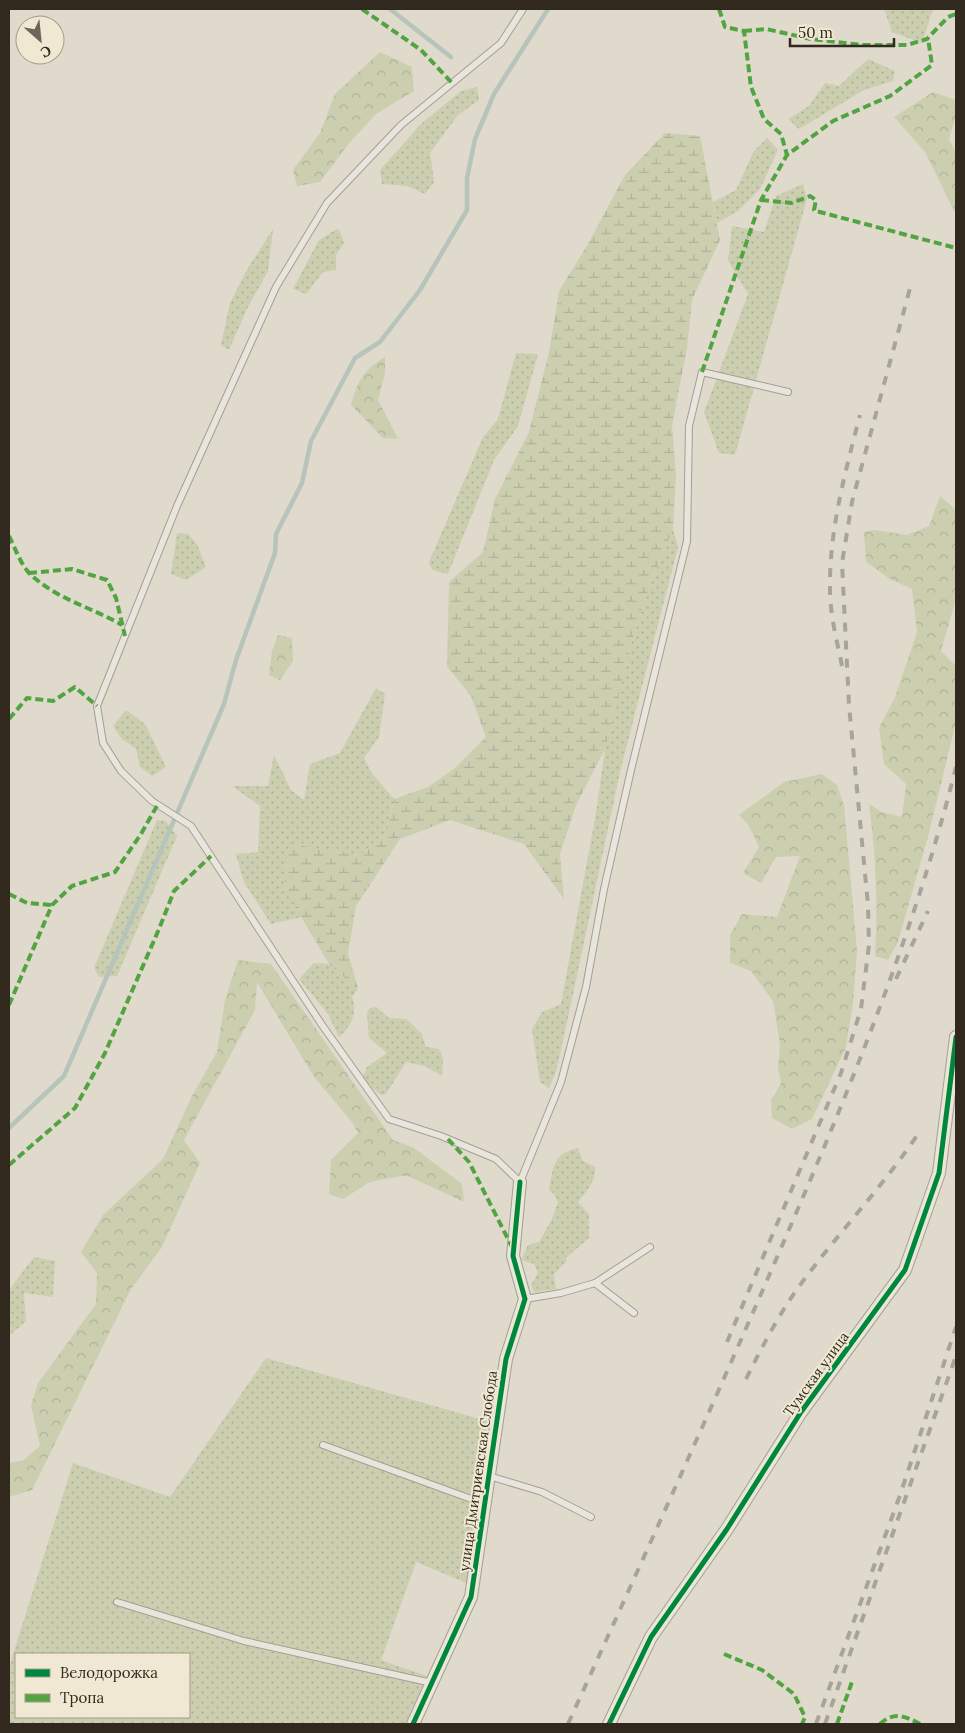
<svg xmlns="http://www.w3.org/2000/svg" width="965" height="1733" font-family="Lora,serif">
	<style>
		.grass { fill: url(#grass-dots); fill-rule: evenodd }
		.forest { fill: url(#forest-crowns) }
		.wetland { fill: url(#wetland-marsh) }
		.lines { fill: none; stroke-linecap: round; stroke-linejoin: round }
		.stream { stroke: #b6c4bc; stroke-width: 4.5 }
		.service-casing { stroke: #a49f94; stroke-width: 8 }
		.minor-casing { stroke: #a49f94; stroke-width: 14 }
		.service { stroke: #e8e5dc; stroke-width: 6 }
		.minor { stroke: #e8e5dc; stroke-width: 12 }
		.rail { stroke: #a7a49c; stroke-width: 4; stroke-dasharray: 9 9; stroke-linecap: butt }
		.quiet { stroke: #52a341; stroke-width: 4; stroke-dasharray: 8 4; stroke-linecap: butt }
		.cycleway-casing { stroke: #f0e8d2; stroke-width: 8 }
		.cycleway { stroke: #00873e; stroke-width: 5 }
		.labels { text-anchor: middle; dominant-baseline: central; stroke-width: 4; stroke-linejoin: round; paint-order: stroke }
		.street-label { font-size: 14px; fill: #31281e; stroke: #f0e8d2 }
	</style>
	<defs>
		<pattern id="grass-dots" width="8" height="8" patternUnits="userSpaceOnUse" patternTransform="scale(1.25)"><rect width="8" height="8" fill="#ccceb0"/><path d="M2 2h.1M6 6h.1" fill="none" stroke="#b0b197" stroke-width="1.8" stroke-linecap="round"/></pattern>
		<pattern id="forest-crowns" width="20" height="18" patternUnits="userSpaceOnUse" patternTransform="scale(1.25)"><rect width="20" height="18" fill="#ccceb0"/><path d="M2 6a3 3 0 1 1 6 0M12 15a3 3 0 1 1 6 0" fill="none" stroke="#b0b197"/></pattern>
		<pattern id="wetland-marsh" width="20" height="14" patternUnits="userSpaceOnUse" patternTransform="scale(1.25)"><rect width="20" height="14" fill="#ccceb0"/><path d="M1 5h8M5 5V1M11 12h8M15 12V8" fill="none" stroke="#b0b197"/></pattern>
	</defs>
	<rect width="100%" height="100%" fill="#dfdacb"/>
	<g class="grass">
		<polygon points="884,9 933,9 922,43 892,32"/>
		<polygon points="868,59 895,71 893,81 864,90 799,129 788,119 809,106 825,83 839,86"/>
		<polygon points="477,87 479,100 458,115 430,153 434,182 425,194 407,186 382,184 380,170 422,123 461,91"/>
		<polygon points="767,138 778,150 760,189 738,211 717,223 713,202 736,190 754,151"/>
		<polygon points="803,184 807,199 735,455 719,453 704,412 748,294 728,261 732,226 764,232 776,196"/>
		<polygon points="273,229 268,271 247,309 229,350 221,345 230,303 248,268"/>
		<polygon points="337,229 340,231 344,243 336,255 336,270 323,272 306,294 293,289 319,240"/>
		<polygon points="516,353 538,354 518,426 494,460 448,574 432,570 429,562 483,437 498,419"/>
		<polygon points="673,529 678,547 620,772 569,1013 556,1072 549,1088 540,1082 532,1029 542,1012 561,1004 596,813 605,749 616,703 635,630 650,585"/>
		<polygon points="177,533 188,534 197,544 206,567 186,580 171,574"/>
		<polygon points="376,688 385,694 379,737 364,758 371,772 394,799 387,832 360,855 289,845 284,888 302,917 271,924 244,882 236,854 258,852 260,806 232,786 268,786 274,755 291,790 304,800 310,764 340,753"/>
		<polygon points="126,710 145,724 166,767 152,776 140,767 136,749 122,739 113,726"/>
		<polygon points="157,820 166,821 177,836 117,976 99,977 94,968"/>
		<path d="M314,963L329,964L358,989L352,997C358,1012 351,1027 339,1037L328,1014L299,979Z"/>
		<polygon points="376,1007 389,1018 407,1019 422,1034 426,1047 439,1049 443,1058 442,1076 425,1066 406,1062 386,1094 381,1095 365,1082 363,1076 367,1067 387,1053 369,1038 367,1012 370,1008"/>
		<path d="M578,1148L583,1161L595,1167C597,1180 585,1193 578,1202L589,1214V1238L566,1258L567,1261L554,1274L556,1289L534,1292L531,1285L538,1273L534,1264L521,1260L528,1245L539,1242L551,1221L558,1202L554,1194L549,1190C553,1168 553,1153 578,1148Z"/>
		<polygon points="34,1257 55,1261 53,1297 24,1293 26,1321 9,1336 9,1290"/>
		<path d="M266,1358L487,1421L469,1584L416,1562L381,1660L427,1676L405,1724H9V1667L73,1463L170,1497ZM16,1654H189V1717H16Z"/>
	</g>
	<g class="forest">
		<polygon points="380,52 412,67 414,91 376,114 350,142 320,182 297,186 293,170 320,133 335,94"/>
		<polygon points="933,92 956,100 956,116 949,139 956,152 956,215 925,152 894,117"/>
		<path d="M385,357V373L378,400L398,439L383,438L351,405C358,381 362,371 385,357Z"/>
		<path d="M940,496L956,510V599L941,651L956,666V722L929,833L898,942L888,960L875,956C878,905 876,855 869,804L882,812L902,817L906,784L884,764L879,728L895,697L917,632L912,589L890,579L866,562L864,532L875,530L907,535L929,526Z"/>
		<polygon points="278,635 292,638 293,661 280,680 269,675 272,651"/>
		<polygon points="822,774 837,785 844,805 857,950 853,1003 846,1047 812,1119 792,1129 772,1118 771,1101 781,1083 778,1069 780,1045 773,1001 751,971 730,963 730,935 742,914 777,917 800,856 776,857 761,883 743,873 759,847 749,826 739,815 784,782"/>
		<polygon points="238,960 271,964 393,1140 414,1148 462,1184 464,1202 408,1176 401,1176 370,1182 343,1199 329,1194 331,1160 358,1133 352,1122 314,1077 257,982 255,1010 184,1140 200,1163 162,1247 131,1289 32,1490 9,1497 9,1463 24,1460 40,1446 31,1405 38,1383 96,1304 97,1273 81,1252 103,1215 163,1159 192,1096 217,1052 225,1000"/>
	</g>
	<polygon class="wetland" points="665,133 700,136 720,240 692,300 687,348 672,426 676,475 673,529 650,585 635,630 605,749 576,805 560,854 564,899 524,844 450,820 400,839 356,906 348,953 358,989 329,964 284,888 289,844 360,855 387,832 394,799 428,787 455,768 486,737 471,696 447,666 449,582 483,552 495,499 529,432 549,352 559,291 588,244 625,175"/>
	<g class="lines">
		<g class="stream">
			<polyline points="390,9 451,57"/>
			<polyline points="9,1128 64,1076 224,704 236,660 275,553 276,534 302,483 311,441 355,358 380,342 420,290 467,210 467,178 475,139 494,94 548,9"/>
		</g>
		<defs>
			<g id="service">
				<polyline points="523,9 501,43 401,125 327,203 276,287 177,506 97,706 103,743 121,771 152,801 191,826 322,1025 389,1119 441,1136 496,1159 520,1182 561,1082 586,987 604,889 631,770 687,541 689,426 702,372 788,392"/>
				<polyline points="595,1283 650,1247"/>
				<polyline points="525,1299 561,1293 595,1283 634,1313"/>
				<polyline points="323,1445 485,1504"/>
				<polyline points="489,1476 542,1492 591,1517"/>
				<polyline points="117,1602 244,1641 432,1683"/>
			</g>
			<g id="minor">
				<polyline points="413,1724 471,1597 506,1359 525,1299 513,1256 520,1182"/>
				<polyline points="609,1724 651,1637 727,1529 801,1412 905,1270 939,1173 956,1037"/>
			</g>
		</defs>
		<use href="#service" class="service-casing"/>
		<use href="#minor" class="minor-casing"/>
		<use href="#service" class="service"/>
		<use href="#minor" class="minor"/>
		<g class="rail">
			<path d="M842,666C837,641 830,615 830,590C829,530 845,473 860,415"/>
			<polyline points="896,979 928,911"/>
			<polyline points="727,1342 841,1073 861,1009 869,945 868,905 849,705 842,563 852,502 912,281"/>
			<path d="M746,1379C763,1345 780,1312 803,1281C841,1230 885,1184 920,1131"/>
			<path d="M568,1724C639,1568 710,1412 778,1255C847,1096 914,935 956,767"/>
			<polyline points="816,1724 899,1498 956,1327"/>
			<polyline points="825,1724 956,1356"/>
		</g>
		<g class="quiet">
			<polyline points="362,9 421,50 452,83"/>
			<polyline points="719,9 725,27 744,31 751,87 764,119 781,134 787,155"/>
			<polyline points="744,31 766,29 811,39 862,45 907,45 927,39 948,17 956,14"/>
			<polyline points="761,200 792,203 810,196 816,200 814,210 816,211 956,248"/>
			<polyline points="702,372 761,200 787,155 833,121 890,96 932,65 928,38"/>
			<path d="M9,536C15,548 21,565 30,574C58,600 91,607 122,625"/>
			<polyline points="29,573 72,569 107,580 116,598 125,636"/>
			<polyline points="9,719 27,698 53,701 75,687 97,706"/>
			<polyline points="9,894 27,903 52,905"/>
			<polyline points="9,1005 52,905 72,886 115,872 141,834 158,804"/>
			<polyline points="448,1139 469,1162 512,1247"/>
			<polyline points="9,1165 75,1108 105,1053 159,929 174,891 211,856"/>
			<polyline points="724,1654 762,1670 794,1694 805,1717 802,1724"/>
			<polyline points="837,1724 853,1679"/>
			<path d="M880,1724C894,1711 905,1716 920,1724"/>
		</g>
		<defs>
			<g id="cycleway">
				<polyline points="413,1724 471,1597 506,1359 525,1299 513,1256 520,1182"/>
				<polyline points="609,1724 651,1637 727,1529 801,1412 905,1270 939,1173 956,1037"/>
			</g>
		</defs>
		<use href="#cycleway" class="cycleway-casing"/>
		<use href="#cycleway" class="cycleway"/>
	</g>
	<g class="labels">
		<g class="street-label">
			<text transform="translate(816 1374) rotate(-54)">Тумская улица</text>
			<text transform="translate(478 1471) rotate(-82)">улица Дмитриевская Слобода</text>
		</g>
	</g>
	<rect width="965" height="1733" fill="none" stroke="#31281e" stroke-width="20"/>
	<rect x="15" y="1653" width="175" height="65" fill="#f0e8d2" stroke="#a49b8a"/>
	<rect x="25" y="1669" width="25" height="8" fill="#00873e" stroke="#a49b8a"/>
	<text x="60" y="1678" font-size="15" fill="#31281e">Велодорожка</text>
	<rect x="25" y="1694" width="25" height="8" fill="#52a341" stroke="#a49b8a"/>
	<text x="60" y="1703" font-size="15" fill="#31281e">Тропа</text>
	<g transform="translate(40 40) rotate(153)"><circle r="24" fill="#f0e8d2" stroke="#a49b8a"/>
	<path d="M0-4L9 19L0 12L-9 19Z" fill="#6e665b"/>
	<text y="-8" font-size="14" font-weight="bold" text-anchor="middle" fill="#31281e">С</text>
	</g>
	<path d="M790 38v8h104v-8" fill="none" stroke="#31281e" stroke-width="2.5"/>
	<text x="798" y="38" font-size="15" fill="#31281e" stroke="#f0e8d2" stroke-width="4" paint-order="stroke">50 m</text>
</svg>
